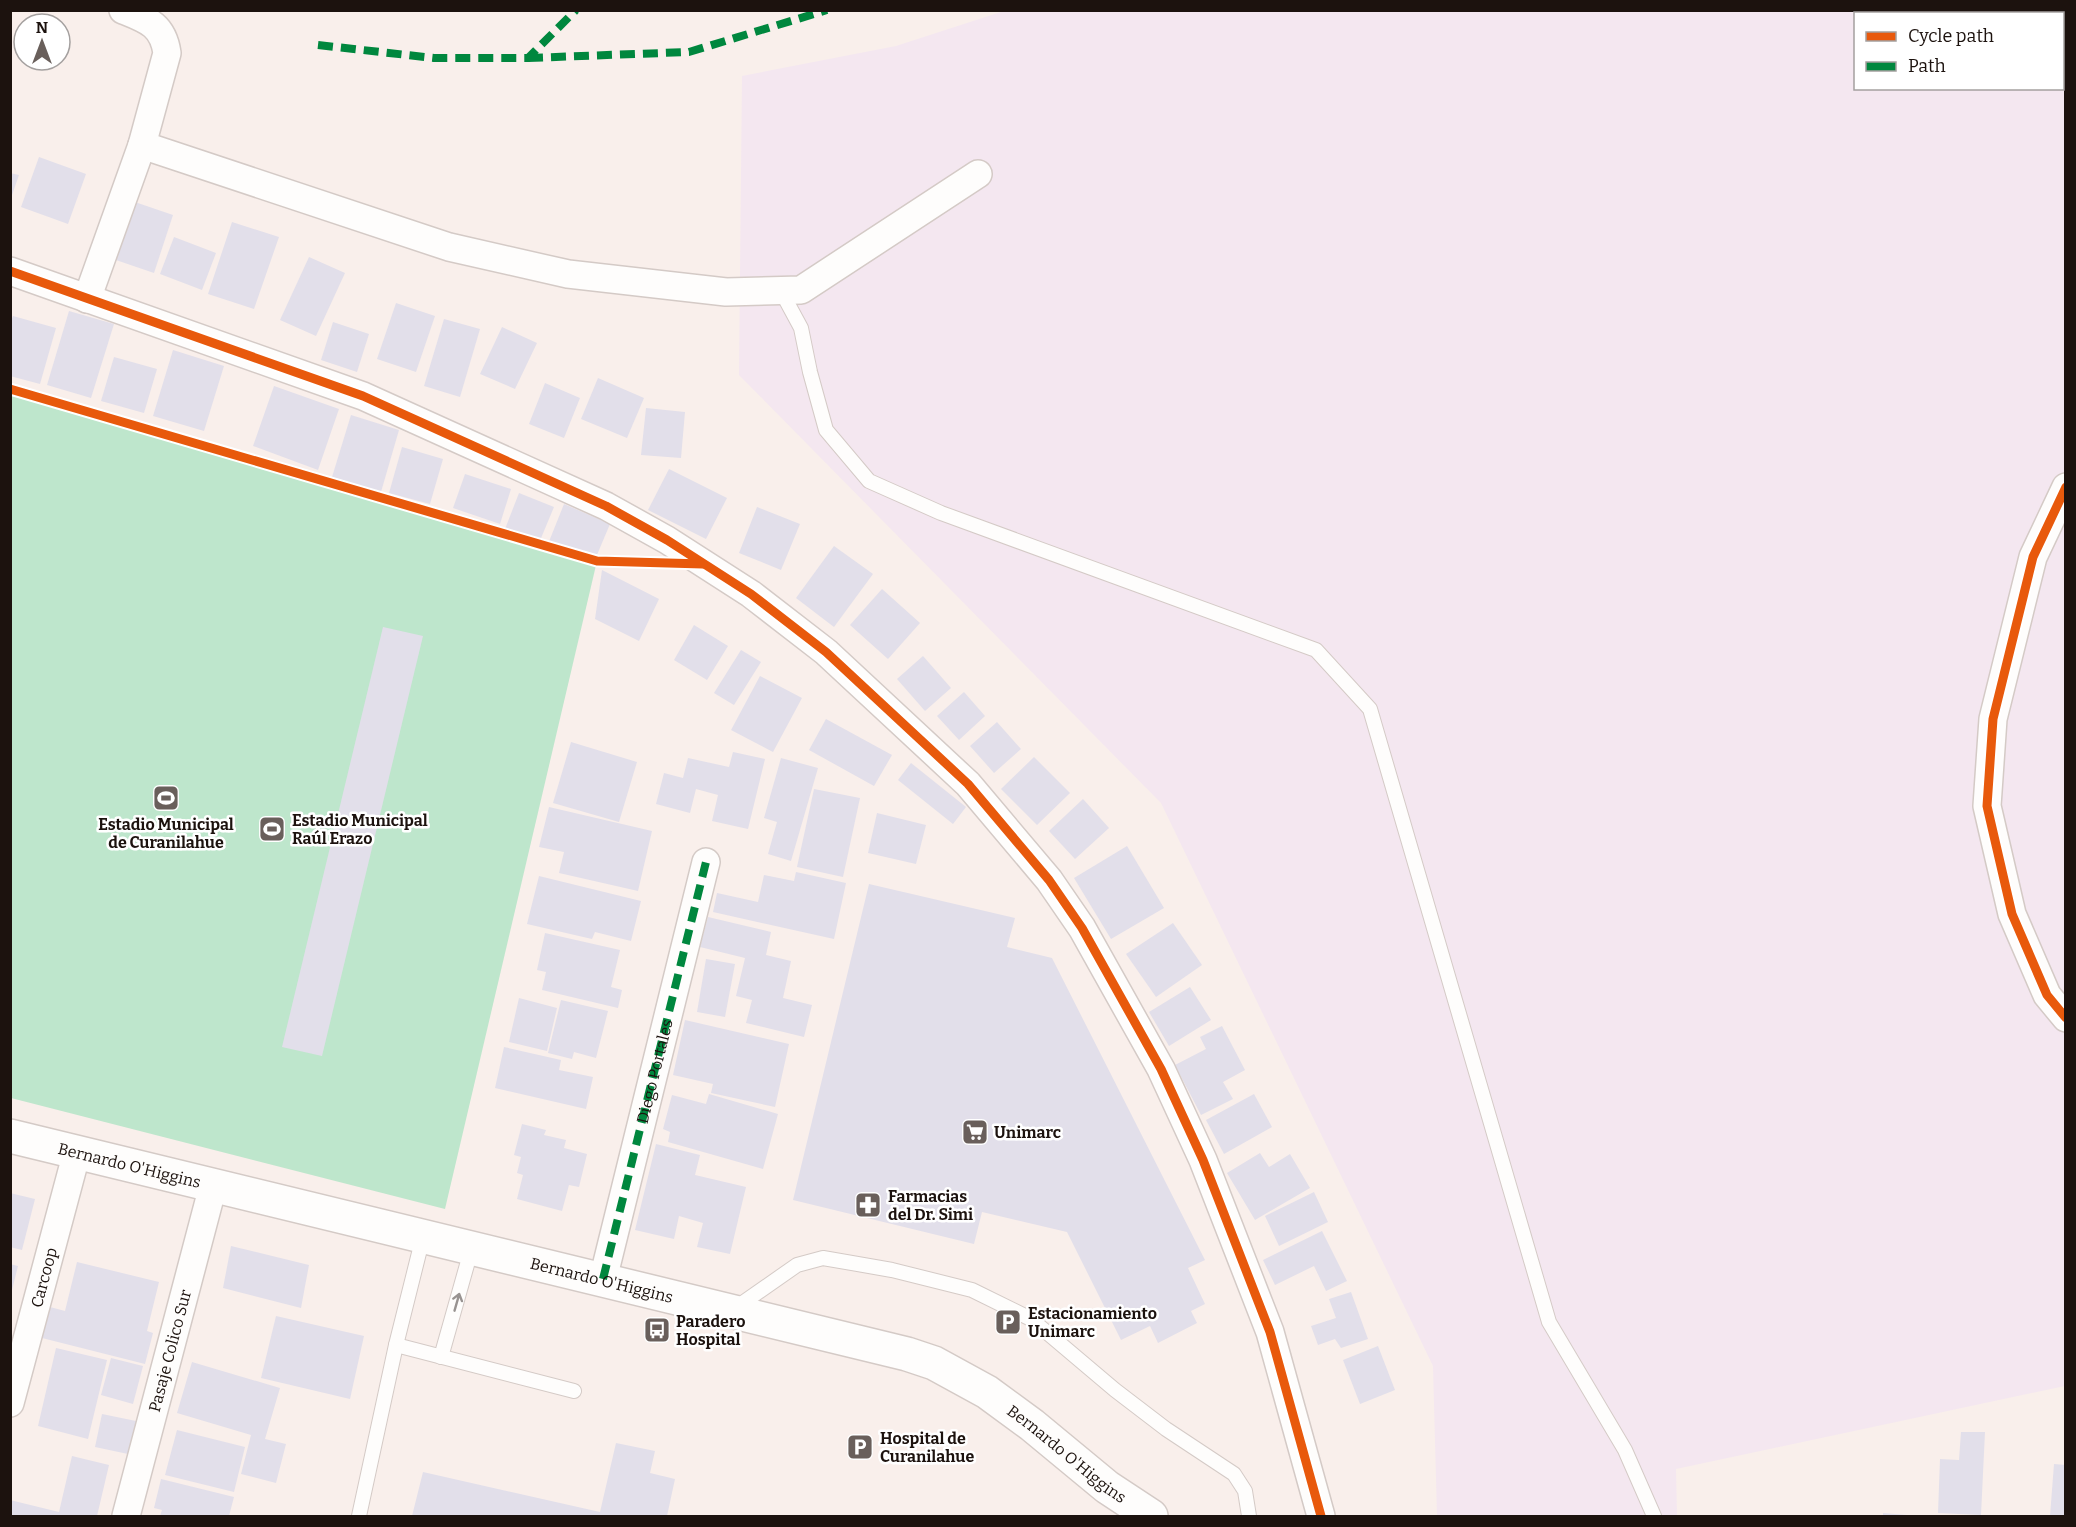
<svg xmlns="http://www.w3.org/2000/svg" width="2076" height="1527" font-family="Bitter,serif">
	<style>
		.industrial { fill: #f4e7f0; fill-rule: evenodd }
		.green { fill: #bee6cc }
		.building { fill: #e2dfea }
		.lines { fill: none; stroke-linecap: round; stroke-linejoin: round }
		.service-casing { stroke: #d4cac6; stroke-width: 16 }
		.minor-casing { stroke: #d4cac6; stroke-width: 30 }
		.primary-casing { stroke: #d4cac6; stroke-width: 36 }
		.service { stroke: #fefdfc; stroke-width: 14 }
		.minor { stroke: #fefdfc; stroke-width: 27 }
		.primary { stroke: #fefdfc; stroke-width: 33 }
		.quiet { stroke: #00873e; stroke-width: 8; stroke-dasharray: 15 8; stroke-linecap: butt }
		.cycleway-casing { stroke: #fff; stroke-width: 13 }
		.cycleway { stroke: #e8590c; stroke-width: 9 }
		.oneway { stroke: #989391 }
		.labels { text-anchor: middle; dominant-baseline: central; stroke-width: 5; stroke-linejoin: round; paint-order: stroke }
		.poi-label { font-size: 16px; font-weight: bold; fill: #1c120e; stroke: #fff; text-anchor: start }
		.street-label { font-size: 16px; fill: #1c120e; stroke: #fff }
	</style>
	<rect width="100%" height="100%" fill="#f9efeb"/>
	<path class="industrial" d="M1007,10L2065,11V1386L1676,1469L1677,1516H1437L1433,1366L1161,803L739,375L742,76L896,46ZM1856,14H2062V88H1856Z"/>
	<polygon class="green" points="11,389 597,561 445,1209 11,1098"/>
	<g class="building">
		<polygon points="39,157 86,174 68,224 21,207"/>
		<polygon points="10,173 19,175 11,198 10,198"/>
		<polygon points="129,200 173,215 154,273 110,258"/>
		<polygon points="232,222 279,237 254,309 208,294"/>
		<polygon points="174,237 216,253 202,290 160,274"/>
		<polygon points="309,257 345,273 316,336 280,320"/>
		<polygon points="396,303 435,316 416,372 377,359"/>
		<polygon points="69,311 114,324 91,398 47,385"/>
		<polygon points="13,316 56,328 40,384 10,376 10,323"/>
		<polygon points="444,319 480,329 460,397 424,386"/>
		<polygon points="333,322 369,334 357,372 321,360"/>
		<polygon points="502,327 537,343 515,389 480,374"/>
		<polygon points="173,350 224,366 204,431 153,416"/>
		<polygon points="114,357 157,369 144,413 101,401"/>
		<polygon points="598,378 644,398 627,438 581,419"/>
		<polygon points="545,383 580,398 564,438 529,424"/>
		<polygon points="274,386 339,409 318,470 253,446"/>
		<polygon points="646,408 685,412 681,458 641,455"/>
		<polygon points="351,415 399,430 381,492 332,477"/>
		<polygon points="402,447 443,459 430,504 389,493"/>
		<polygon points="669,469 727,498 706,539 648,510"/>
		<polygon points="465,474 511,489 500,524 453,508"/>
		<polygon points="519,493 554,507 539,543 505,529"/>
		<polygon points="564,504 610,524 594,562 548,544"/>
		<polygon points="757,507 800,524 781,570 739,553"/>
		<polygon points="834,546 873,574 834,627 796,598"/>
		<polygon points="602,570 659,599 639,641 595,619"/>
		<polygon points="882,589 920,623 888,659 850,625"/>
		<polygon points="694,625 728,646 707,680 674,660"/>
		<polygon points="383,627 423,636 322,1056 282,1047"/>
		<polygon points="741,650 761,662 734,705 714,693"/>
		<polygon points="923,656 951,688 925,711 897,679"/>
		<polygon points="760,676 802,698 773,752 731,730"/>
		<polygon points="964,692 985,716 959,740 937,716"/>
		<polygon points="826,719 892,755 874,786 809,750"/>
		<polygon points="997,722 1021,749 994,773 970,746"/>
		<polygon points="571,742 637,762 619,822 553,803"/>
		<polygon points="733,752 765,759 748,829 712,821 718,795 696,789 690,813 656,804 664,773 683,778 688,758 729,767"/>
		<polygon points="1034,757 1070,793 1037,825 1001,789"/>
		<polygon points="781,758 818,768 791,861 768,854 777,822 764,818"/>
		<polygon points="911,763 966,807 953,824 898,780"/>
		<polygon points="814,789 860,798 843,877 797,867"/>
		<polygon points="1083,799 1109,828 1075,859 1049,831"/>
		<polygon points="549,807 652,831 638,891 559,873 564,852 539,847"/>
		<polygon points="877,813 926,825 916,864 868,853"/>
		<polygon points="1127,846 1164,908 1111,939 1074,878"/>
		<polygon points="796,872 846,883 834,939 713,912 717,893 758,902 764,875 794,881"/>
		<polygon points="539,876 641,901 631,941 595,932 592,939 527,924"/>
		<polygon points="869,884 1015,918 1007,947 1052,958 1205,1260 1188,1268 1205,1304 1191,1311 1197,1323 1158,1343 1150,1326 1121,1340 1067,1232 982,1212 974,1244 793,1200"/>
		<polygon points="708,917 771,932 766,955 791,961 783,998 812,1005 804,1037 746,1023 752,1000 736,996 745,958 700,947"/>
		<polygon points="1173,923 1202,965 1156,997 1126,954"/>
		<polygon points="545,933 620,950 611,987 622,990 618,1008 542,990 546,972 537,970"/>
		<polygon points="706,959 735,964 725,1017 697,1012"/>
		<polygon points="1190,987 1211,1020 1169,1046 1149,1012"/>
		<polygon points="519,998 557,1008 547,1051 509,1042"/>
		<polygon points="561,1000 608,1011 596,1058 574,1052 572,1059 548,1053"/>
		<polygon points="685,1020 789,1044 775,1107 711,1093 713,1084 673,1075"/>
		<polygon points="1222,1026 1245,1070 1223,1082 1233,1099 1201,1115 1175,1065 1206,1049 1200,1037"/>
		<polygon points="504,1047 561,1060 559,1070 593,1077 586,1109 495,1088"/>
		<polygon points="709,1094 778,1114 763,1169 668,1142 670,1132 663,1129 672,1095 706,1104"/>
		<polygon points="1254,1094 1272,1127 1224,1154 1206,1120"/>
		<polygon points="522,1124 546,1130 544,1135 566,1140 564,1148 587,1154 579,1187 569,1185 562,1211 517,1199 523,1175 517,1173 521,1157 514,1155"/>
		<polygon points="656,1144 700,1155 695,1175 746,1187 730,1254 697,1247 703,1223 679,1216 674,1239 635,1230"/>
		<polygon points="1260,1153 1269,1167 1290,1154 1310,1188 1255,1220 1227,1173"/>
		<polygon points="1314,1192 1328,1222 1279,1246 1265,1216"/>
		<polygon points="10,1193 35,1199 22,1250 10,1247"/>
		<polygon points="1322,1231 1347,1281 1326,1291 1314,1266 1275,1285 1263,1260"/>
		<polygon points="231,1246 309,1265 301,1308 223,1288"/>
		<polygon points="77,1262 159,1282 147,1331 153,1333 145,1364 42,1338 50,1307 65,1311"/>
		<polygon points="10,1264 18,1266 11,1294 10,1294"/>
		<polygon points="1351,1292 1368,1339 1341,1348 1335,1339 1318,1345 1311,1326 1336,1318 1329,1299"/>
		<polygon points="276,1316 364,1336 350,1399 261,1378"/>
		<polygon points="1378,1346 1395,1390 1360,1404 1343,1360"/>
		<polygon points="56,1348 107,1360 88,1439 38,1426"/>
		<polygon points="111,1358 143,1366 133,1404 101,1395"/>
		<polygon points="192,1362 280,1388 265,1439 286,1444 276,1483 241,1474 251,1435 177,1413"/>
		<polygon points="102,1414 136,1421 128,1454 95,1447"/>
		<polygon points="177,1430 245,1447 234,1492 165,1475"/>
		<polygon points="1961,1432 1985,1432 1981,1515 1938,1513 1940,1459 1959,1460"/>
		<polygon points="616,1443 655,1451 650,1473 675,1479 667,1516 412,1516 423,1472 600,1512"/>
		<polygon points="72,1456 109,1465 97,1516 10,1516 10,1500 59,1512"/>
		<polygon points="2054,1464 2066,1465 2066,1516 2050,1516"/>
		<polygon points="161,1479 234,1497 229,1516 160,1516 162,1510 154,1508"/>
		<polygon points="1883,1513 1907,1515 1907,1516 1883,1516"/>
	</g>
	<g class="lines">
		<defs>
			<g id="service">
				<polyline points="781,291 801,328 810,372 826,430 869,481 941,513 1316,650 1370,709 1549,1322 1625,1450 1654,1516"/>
				<polyline points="734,1309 797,1265 823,1258 892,1270 972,1290 1031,1319 1115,1390 1166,1429 1234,1474 1245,1491 1249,1516"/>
				<polyline points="396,1345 574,1391"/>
				<polyline points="441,1357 472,1247"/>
				<polyline points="359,1516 396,1345 423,1237"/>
			</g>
			<g id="minor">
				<polyline points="142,145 449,247 568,274 726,292 801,290 978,174"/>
				<polyline points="10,271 363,396 606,506 667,540 751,594 826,652 968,784 1049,880 1082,928 1161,1069 1203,1160 1270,1332 1321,1516"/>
				<path d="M87,299L142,145L167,53C163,25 148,20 123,10"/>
				<polyline points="2066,487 2033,557 1993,719 1987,806 2012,914 2047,995 2066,1018"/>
				<path id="s1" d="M603,1279L706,862"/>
				<path id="s2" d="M10,1403L77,1152"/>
				<path id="s3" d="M126,1516L213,1186"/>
			</g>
			<g id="primary">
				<path id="s4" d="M10,1136L907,1354L934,1363L987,1392L1032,1425L1107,1487L1151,1516"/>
			</g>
		</defs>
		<use href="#service" class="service-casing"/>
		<use href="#minor" class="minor-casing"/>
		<use href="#primary" class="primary-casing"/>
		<use href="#service" class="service"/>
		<use href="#minor" class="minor"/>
		<use href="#primary" class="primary"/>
		<g class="quiet">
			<polyline points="318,45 434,58 528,58 576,10"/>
			<polyline points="528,58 689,52 827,10"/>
			<polyline points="603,1279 706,862"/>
		</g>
		<defs>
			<g id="cycleway">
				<polyline points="10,271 363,396 606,506 667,540 751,594 826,652 968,784 1049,880 1082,928 1161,1069 1203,1160 1270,1332 1321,1516"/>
				<polyline points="10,389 597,561 703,564"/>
				<polyline points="2066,487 2033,557 1993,719 1987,806 2012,914 2047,995 2066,1018"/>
			</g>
		</defs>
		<use href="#cycleway" class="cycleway-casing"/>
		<use href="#cycleway" class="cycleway"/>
	</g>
	<defs><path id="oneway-shaft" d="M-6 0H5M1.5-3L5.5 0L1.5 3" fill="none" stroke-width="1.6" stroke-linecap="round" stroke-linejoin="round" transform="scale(1.5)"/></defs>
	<use class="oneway" href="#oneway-shaft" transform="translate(457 1302) rotate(-74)"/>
	<defs>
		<symbol id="stadium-square" viewBox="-11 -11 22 22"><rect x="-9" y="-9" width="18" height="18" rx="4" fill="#695f5b" stroke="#fff"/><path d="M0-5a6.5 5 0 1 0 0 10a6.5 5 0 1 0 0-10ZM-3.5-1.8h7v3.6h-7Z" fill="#fff"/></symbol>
		<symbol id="supermarket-square" viewBox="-11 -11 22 22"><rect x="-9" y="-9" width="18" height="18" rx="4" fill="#695f5b" stroke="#fff"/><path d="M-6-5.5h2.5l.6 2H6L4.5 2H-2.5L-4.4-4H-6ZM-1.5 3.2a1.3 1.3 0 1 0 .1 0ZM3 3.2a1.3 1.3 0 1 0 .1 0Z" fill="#fff"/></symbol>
		<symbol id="pharmacy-square" viewBox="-11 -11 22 22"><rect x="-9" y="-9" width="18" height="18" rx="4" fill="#695f5b" stroke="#fff"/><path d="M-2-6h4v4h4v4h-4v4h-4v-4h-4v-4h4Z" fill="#fff"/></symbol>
		<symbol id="parking-square" viewBox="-11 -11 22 22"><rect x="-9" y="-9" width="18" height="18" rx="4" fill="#695f5b" stroke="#fff"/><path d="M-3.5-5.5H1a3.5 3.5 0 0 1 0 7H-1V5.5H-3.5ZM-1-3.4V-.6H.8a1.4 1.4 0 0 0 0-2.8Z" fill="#fff"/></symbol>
		<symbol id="bus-square" viewBox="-11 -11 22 22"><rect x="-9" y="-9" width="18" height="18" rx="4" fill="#695f5b" stroke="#fff"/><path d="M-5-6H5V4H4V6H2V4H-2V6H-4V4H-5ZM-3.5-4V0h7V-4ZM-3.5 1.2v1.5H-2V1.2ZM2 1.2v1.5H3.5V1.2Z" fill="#fff"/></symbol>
	</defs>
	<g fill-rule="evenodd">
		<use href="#stadium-square" x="151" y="783" width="30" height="30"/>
		<use href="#stadium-square" x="257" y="814" width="30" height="30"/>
		<use href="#supermarket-square" x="960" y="1117" width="30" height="30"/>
		<use href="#pharmacy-square" x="853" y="1190" width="30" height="30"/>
		<use href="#parking-square" x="993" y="1307" width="30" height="30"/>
		<use href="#bus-square" x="642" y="1315" width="30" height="30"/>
		<use href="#parking-square" x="845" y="1432" width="30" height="30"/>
	</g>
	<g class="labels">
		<g class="poi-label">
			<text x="292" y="820">Estadio Municipal<tspan x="292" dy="18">Raúl Erazo</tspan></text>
			<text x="166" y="824" text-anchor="middle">Estadio Municipal<tspan x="166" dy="18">de Curanilahue</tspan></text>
			<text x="994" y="1132">Unimarc</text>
			<text x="888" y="1196">Farmacias<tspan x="888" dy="18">del Dr. Simi</tspan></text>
			<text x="1028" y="1313">Estacionamiento<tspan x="1028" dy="18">Unimarc</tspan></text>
			<text x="676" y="1321">Paradero<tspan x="676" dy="18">Hospital</tspan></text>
			<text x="880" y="1438">Hospital de<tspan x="880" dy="18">Curanilahue</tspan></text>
		</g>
		<g class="street-label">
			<text stroke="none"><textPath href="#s1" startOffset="214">Diego Portales</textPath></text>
			<text stroke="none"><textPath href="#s4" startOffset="123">Bernardo O'Higgins</textPath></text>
			<text stroke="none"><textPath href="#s2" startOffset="130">Carcoop</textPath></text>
			<text stroke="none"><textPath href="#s4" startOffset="609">Bernardo O'Higgins</textPath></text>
			<text stroke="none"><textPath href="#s3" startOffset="171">Pasaje Colico Sur</textPath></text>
			<text stroke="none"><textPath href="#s4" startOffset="1113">Bernardo O'Higgins</textPath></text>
		</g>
	</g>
	<rect width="2076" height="1527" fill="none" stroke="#1c120e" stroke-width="24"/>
	<rect x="1854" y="12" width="210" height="78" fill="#ffffff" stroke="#a4a09f" stroke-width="1.5"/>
	<rect x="1866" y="32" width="30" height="9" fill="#e8590c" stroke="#a4a09f" stroke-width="1.5"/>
	<text x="1908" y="42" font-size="18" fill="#1c120e">Cycle path</text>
	<rect x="1866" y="62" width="30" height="9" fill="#00873e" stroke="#a4a09f" stroke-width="1.5"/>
	<text x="1908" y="72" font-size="18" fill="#1c120e">Path</text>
	<g transform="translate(42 42)"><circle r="28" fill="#ffffff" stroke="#a4a09f" stroke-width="1.5"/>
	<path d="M0-4.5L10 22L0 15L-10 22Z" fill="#695f5b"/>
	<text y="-9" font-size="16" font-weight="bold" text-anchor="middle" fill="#1c120e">N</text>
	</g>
</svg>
